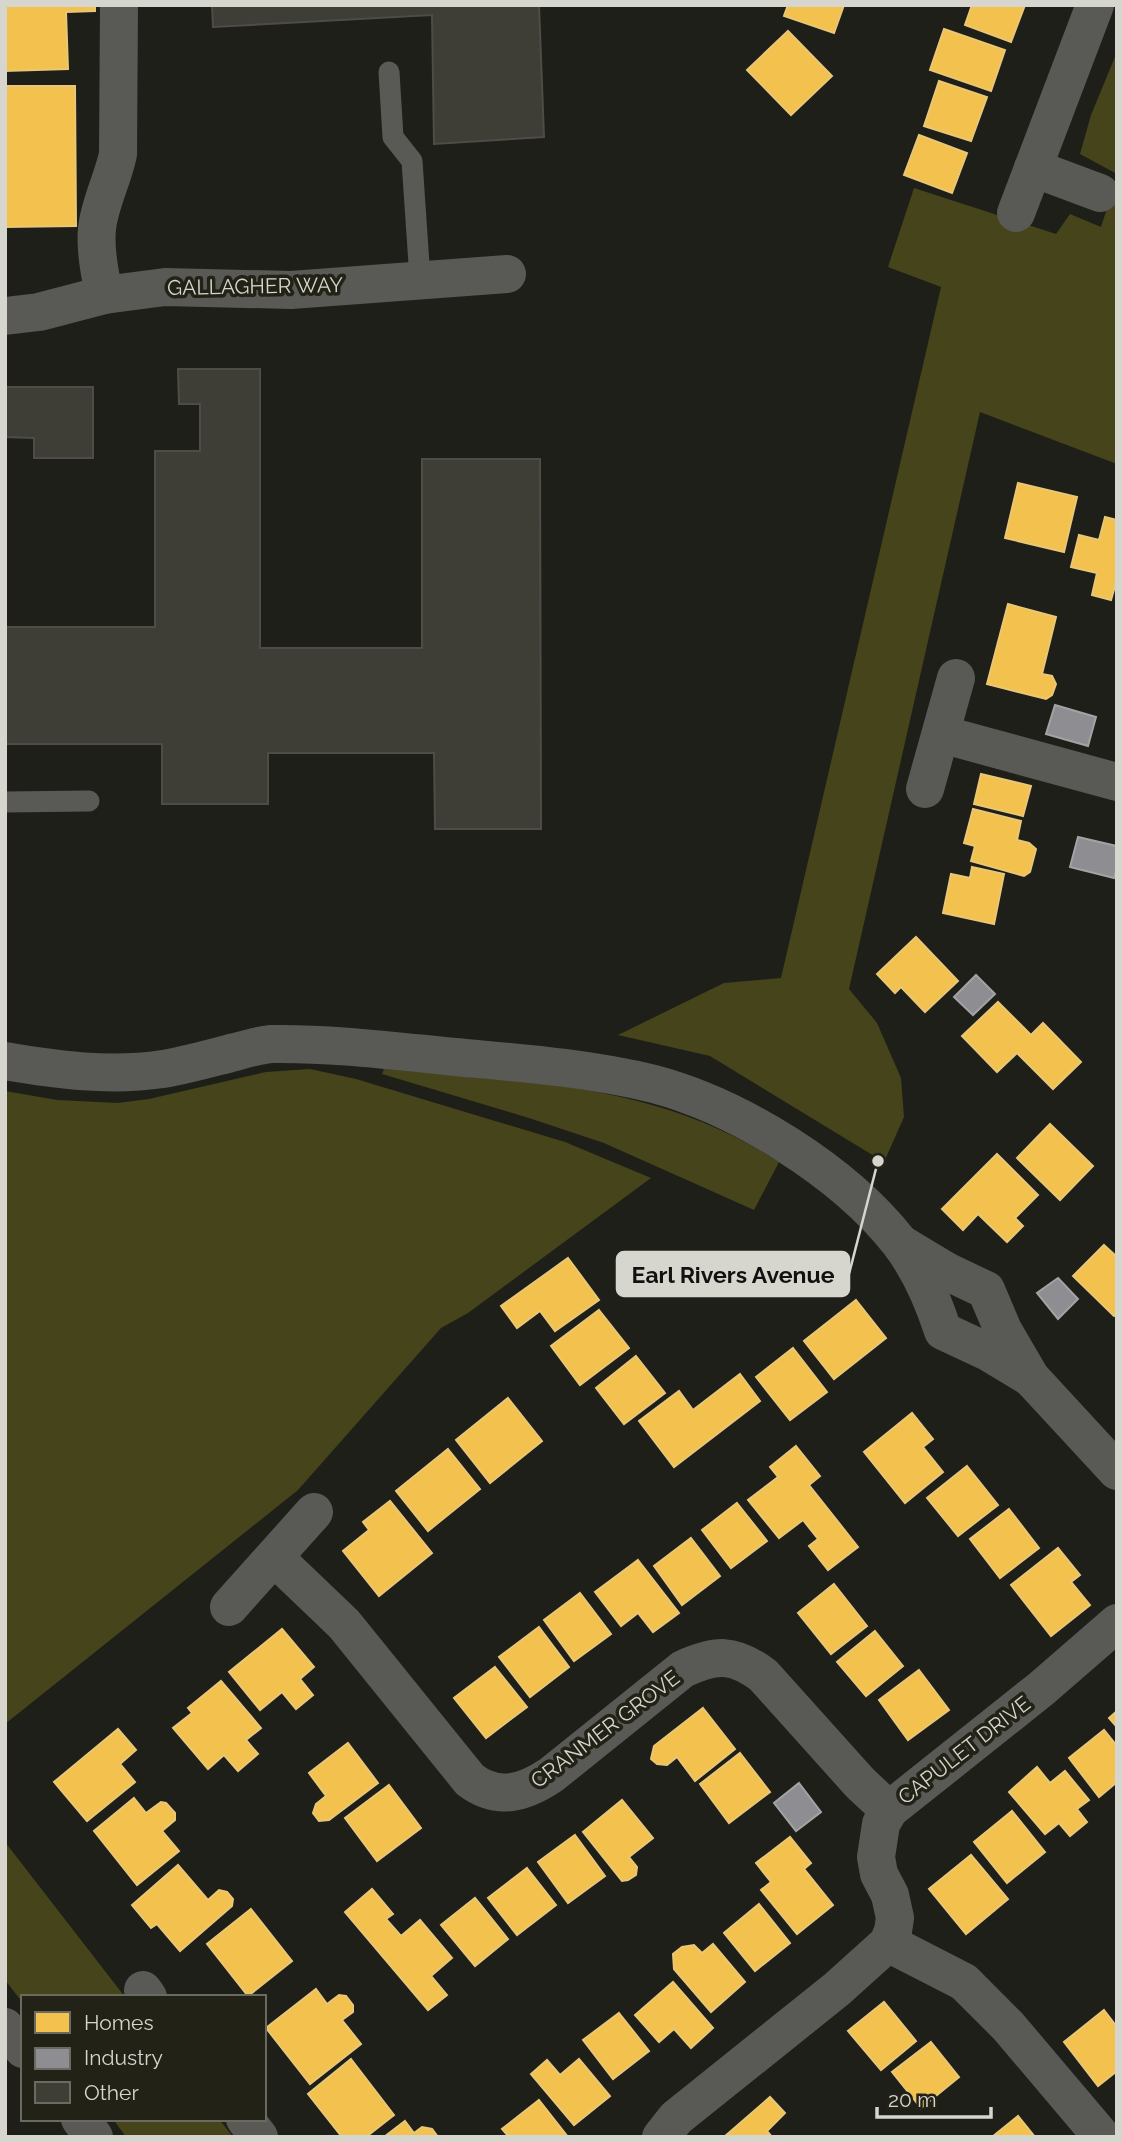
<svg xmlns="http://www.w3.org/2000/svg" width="1122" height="2142" font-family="Raleway,sans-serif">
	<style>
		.green { fill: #46441a }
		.homes { fill: #f2c14e; stroke: #eac775; stroke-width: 2 }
		.industry { fill: #8d8d92; stroke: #a3a3a4; stroke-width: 2 }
		.building { fill: #3e3e36; stroke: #4d4c48; stroke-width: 2 }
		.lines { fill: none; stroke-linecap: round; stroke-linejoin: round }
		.service { stroke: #595955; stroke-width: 21 }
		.minor { stroke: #595955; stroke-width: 38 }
		.tertiary { stroke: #595955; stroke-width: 38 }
		.labels { text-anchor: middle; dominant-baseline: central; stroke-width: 7; stroke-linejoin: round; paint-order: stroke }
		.street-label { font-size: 21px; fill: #d6d6cf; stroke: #222217 }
		.leader { fill: none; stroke: #d6d6cf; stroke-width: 2.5 }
		.callout-dot { fill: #d6d6cf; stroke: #222217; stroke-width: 2.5 }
		.callout { fill: #d6d6cf; stroke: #d6d6cf; stroke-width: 2.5 }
		.callout-label { font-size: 23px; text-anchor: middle; font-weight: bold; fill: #111 }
	</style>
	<rect width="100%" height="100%" fill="#1f1f1a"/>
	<g class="green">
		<polygon points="1117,52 1117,174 1080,154 1091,115"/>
		<polygon points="1117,177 1117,464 980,412 849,989 877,1023 901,1078 904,1117 884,1162 710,1056 618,1035 724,983 781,978 941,287 888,267 914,188 1056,234 1070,214 1101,227"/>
		<polygon points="310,1069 356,1079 565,1142 651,1178 468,1313 441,1328 298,1490 5,1724 5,1091 57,1100 118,1103 149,1099 266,1072"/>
		<path d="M384,1069C524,1081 658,1083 779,1162L754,1210L604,1143L529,1118L382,1074Z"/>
		<polygon points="5,1842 125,1997 23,1997 23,2003 5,1980"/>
		<polygon points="113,2119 219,2119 233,2137 126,2137"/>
	</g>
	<g class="homes">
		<polygon points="5,5 95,5 95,11 66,12 68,69 5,71"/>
		<polygon points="788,5 844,5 834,33 784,16"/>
		<polygon points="972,5 1025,5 1011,42 965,25"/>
		<polygon points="944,29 1005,50 991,91 930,70"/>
		<polygon points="788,31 832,76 791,115 747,70"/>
		<polygon points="939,81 987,97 971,141 924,126"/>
		<polygon points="5,86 75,86 76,226 5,227"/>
		<polygon points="919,135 967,153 952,193 904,175"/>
		<polygon points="1018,483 1077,497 1064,552 1005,538"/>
		<polygon points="1105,517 1117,520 1117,579 1111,600 1092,595 1097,573 1071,567 1079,535 1099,540"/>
		<polygon points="1008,604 1056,617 1042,674 1052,676 1056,684 1052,695 1046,699 987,684"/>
		<polygon points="981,774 1031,786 1023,816 974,804"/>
		<polygon points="973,809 1021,821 1017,840 1029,843 1036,849 1030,872 1024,876 971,861 975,846 964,843"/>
		<polygon points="972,867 1004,874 994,924 943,913 951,874 970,878"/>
		<polygon points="916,937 958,981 925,1012 901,987 895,993 877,974"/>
		<polygon points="998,1002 1031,1035 1043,1023 1081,1062 1053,1089 1017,1053 997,1072 962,1036"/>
		<polygon points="1050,1124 1093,1166 1060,1200 1017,1158"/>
		<polygon points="997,1154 1038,1195 1015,1218 1023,1226 1007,1242 978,1214 963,1230 942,1209"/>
		<polygon points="1104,1245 1117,1257 1117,1314 1114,1316 1073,1276"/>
		<polygon points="568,1258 599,1300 555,1331 540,1311 517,1328 501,1306"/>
		<polygon points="856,1300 886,1338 834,1379 804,1341"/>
		<polygon points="599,1310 629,1348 580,1385 551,1346"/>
		<polygon points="793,1348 827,1392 790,1420 756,1377"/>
		<polygon points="636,1356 665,1393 624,1424 596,1388"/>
		<polygon points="740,1374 760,1401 674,1467 639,1421 679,1391 693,1410"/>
		<polygon points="508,1398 542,1441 490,1483 456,1440"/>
		<polygon points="912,1413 933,1439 923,1447 943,1472 905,1503 864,1452"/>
		<polygon points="796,1446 820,1476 809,1485 858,1547 828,1570 809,1546 818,1539 803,1520 779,1538 748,1500 778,1477 770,1467"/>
		<polygon points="448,1449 480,1489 428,1531 396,1491"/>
		<polygon points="967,1466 998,1505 958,1536 927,1498"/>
		<polygon points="390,1501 432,1553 379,1596 343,1551 369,1530 363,1522"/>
		<polygon points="737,1503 767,1541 731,1568 702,1530"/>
		<polygon points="1009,1509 1039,1548 1000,1578 970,1539"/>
		<polygon points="691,1538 720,1576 682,1605 654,1566"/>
		<polygon points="1058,1548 1080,1575 1071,1582 1090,1605 1051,1636 1011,1585"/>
		<polygon points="638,1560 679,1613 653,1632 638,1613 621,1626 595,1592"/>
		<polygon points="834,1584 867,1626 831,1654 798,1613"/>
		<polygon points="580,1593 611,1634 574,1661 544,1620"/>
		<polygon points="539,1627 569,1667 530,1697 499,1657"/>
		<polygon points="282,1629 314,1667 300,1679 313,1695 296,1709 282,1692 260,1710 229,1672"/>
		<polygon points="875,1631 903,1666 866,1696 837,1662"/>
		<polygon points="495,1667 527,1707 486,1738 454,1698"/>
		<polygon points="919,1670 949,1710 908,1740 879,1700"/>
		<polygon points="221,1681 261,1728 246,1740 258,1754 238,1771 224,1755 208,1769 173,1728 192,1713 188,1708"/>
		<polygon points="703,1708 735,1749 695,1781 677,1757 667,1765 657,1764 651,1759 654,1746"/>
		<polygon points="1117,1711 1117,1727 1109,1718"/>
		<polygon points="118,1729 136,1750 120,1764 135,1782 87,1821 54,1782"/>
		<polygon points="1104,1730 1117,1746 1117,1782 1099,1797 1069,1758"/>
		<polygon points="348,1743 378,1783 329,1820 319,1821 313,1813 316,1804 326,1796 309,1773"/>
		<polygon points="740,1753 770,1792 729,1823 700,1784"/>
		<polygon points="1037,1767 1050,1783 1065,1771 1089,1800 1077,1809 1087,1822 1070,1836 1059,1823 1045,1834 1009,1792"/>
		<polygon points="389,1785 421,1828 377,1861 345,1818"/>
		<polygon points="134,1798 146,1813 161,1802 166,1803 175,1813 175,1820 162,1831 179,1851 137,1885 94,1831"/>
		<polygon points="622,1800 653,1838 629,1857 637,1867 636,1875 628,1880 622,1881 583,1832"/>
		<polygon points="1012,1811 1045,1852 1007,1883 974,1842"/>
		<polygon points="575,1835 605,1876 568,1903 538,1862"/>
		<polygon points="790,1837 811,1863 804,1869 833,1905 797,1934 761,1890 771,1882 756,1863"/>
		<polygon points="971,1855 1008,1899 966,1934 929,1889"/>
		<polygon points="178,1865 208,1900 219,1890 227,1892 233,1899 232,1906 180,1951 157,1924 151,1928 132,1905"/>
		<polygon points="527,1868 556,1905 517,1935 488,1898"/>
		<polygon points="372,1889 393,1914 386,1919 401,1936 420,1920 452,1958 431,1976 447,1995 428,2010 345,1912"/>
		<polygon points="475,1898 508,1939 475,1966 441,1925"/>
		<polygon points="759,1904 790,1943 755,1971 724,1933"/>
		<polygon points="251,1909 292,1961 248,1996 207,1944"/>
		<polygon points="713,1944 745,1982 711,2012 674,1969 673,1954 682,1947 694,1945 702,1953"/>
		<polygon points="673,1982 713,2028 691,2048 674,2029 659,2042 635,2015"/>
		<polygon points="316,1989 327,2004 339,1995 346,1996 353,2005 353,2012 342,2020 361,2044 310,2084 266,2028"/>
		<polygon points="884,2002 916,2041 881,2070 848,2031"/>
		<polygon points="1104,2010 1117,2027 1117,2071 1098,2086 1064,2042"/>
		<polygon points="619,2013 649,2051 613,2079 583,2040"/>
		<polygon points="931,2042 959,2077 921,2108 892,2072"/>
		<polygon points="351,2059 394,2115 366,2137 342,2137 308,2094"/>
		<polygon points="579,2059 610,2096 574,2125 531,2074 547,2060 560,2075"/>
		<polygon points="770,2097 785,2113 767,2131 772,2137 724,2137"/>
		<polygon points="539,2100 568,2137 509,2137 502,2129"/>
		<polygon points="1018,2116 1035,2137 992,2137"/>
		<polygon points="405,2121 414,2133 422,2127 432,2129 438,2137 384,2137"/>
	</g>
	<g class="industry">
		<polygon points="1055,705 1096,717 1088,746 1046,734"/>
		<polygon points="1078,837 1117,846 1117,868 1114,878 1070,867"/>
		<polygon points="976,975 995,994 973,1015 954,997"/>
		<polygon points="1058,1278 1078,1299 1058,1319 1037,1293"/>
		<polygon points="799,1783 821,1812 796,1831 774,1803"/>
	</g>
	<g class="building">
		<polygon points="212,5 539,5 544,137 434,144 432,15 213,27"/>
		<polygon points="178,369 260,369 260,648 422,648 422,459 540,459 541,829 435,829 434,753 268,753 268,804 162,804 162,744 5,744 5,627 155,627 155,451 200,451 200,404 179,404"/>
		<polygon points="5,387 93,387 93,458 34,458 34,438 5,437"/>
	</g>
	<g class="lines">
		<g class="service">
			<polyline points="389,72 393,137 412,161 420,279"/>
			<polyline points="5,802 89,801"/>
		</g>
		<g class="minor">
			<polyline points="1033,168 1100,193"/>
			<polyline points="1016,213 1095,5"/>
			<path d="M104,295C100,274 95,250 97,229C99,205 113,179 118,154L119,5"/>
			<polyline points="5,316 39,312 104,295 165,287 291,290 507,274"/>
			<polyline points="941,734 1117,782"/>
			<polyline points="925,789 956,678"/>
			<path d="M5,1061C58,1070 109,1077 163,1069C187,1065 211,1058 235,1052C246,1049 259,1045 271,1044C332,1043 394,1051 455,1057C521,1063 589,1068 654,1084C740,1107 844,1172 899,1242C919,1268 933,1300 943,1331L988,1352L1031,1378"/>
			<polyline points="903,1245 948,1272 986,1290 1003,1330 1031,1378 1117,1471"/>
			<path d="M275,1558L344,1624L470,1780C498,1801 524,1793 551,1775L683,1669C716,1654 733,1653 763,1675L860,1783L889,1810"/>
			<polyline points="229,1607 314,1512"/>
			<polyline points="888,1943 964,1982 1008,2026 1102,2137"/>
			<polyline points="143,1990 148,1997"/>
			<polyline points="245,2119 259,2137"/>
			<polyline points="661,2137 676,2118 837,1989 888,1943 893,1931 895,1918 890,1895 879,1874 876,1857 881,1824 889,1810 1041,1689 1117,1623"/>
		</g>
		<g class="tertiary">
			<polyline points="5,2027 23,2049"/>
			<polyline points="80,2119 94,2137"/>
		</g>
	</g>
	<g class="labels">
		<g class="street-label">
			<text transform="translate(255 286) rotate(-1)">GALLAGHER WAY</text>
			<text transform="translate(605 1729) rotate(-37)">CRANMER GROVE</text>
			<text transform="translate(964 1750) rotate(-38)">CAPULET DRIVE</text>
		</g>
	</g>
	<path class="leader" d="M878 1161L849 1274"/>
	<circle class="callout-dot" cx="878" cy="1161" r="7"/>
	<rect class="callout" x="617" y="1252" width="232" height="44" rx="7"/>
	<g class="callout-label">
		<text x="733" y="1283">Earl Rivers Avenue</text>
	</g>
	<rect width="1122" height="2142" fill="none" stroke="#d6d6cf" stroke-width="14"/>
	<rect x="21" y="1995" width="245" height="126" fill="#222217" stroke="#6a6a61" stroke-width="2"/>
	<rect x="35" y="2012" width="35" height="21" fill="#f2c14e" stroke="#6a6a61" stroke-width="2"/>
	<text x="84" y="2030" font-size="21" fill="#d6d6cf">Homes</text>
	<rect x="35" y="2048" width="35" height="21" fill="#8d8d92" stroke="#6a6a61" stroke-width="2"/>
	<text x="84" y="2065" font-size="21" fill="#d6d6cf">Industry</text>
	<rect x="35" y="2082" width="35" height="21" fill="#3e3e36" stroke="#6a6a61" stroke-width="2"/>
	<text x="84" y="2100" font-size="21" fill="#d6d6cf">Other</text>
	<path d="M877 2107v10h114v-10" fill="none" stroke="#d6d6cf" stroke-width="3.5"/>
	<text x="888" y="2107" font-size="21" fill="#d6d6cf" stroke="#222217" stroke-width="5" paint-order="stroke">20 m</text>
</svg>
